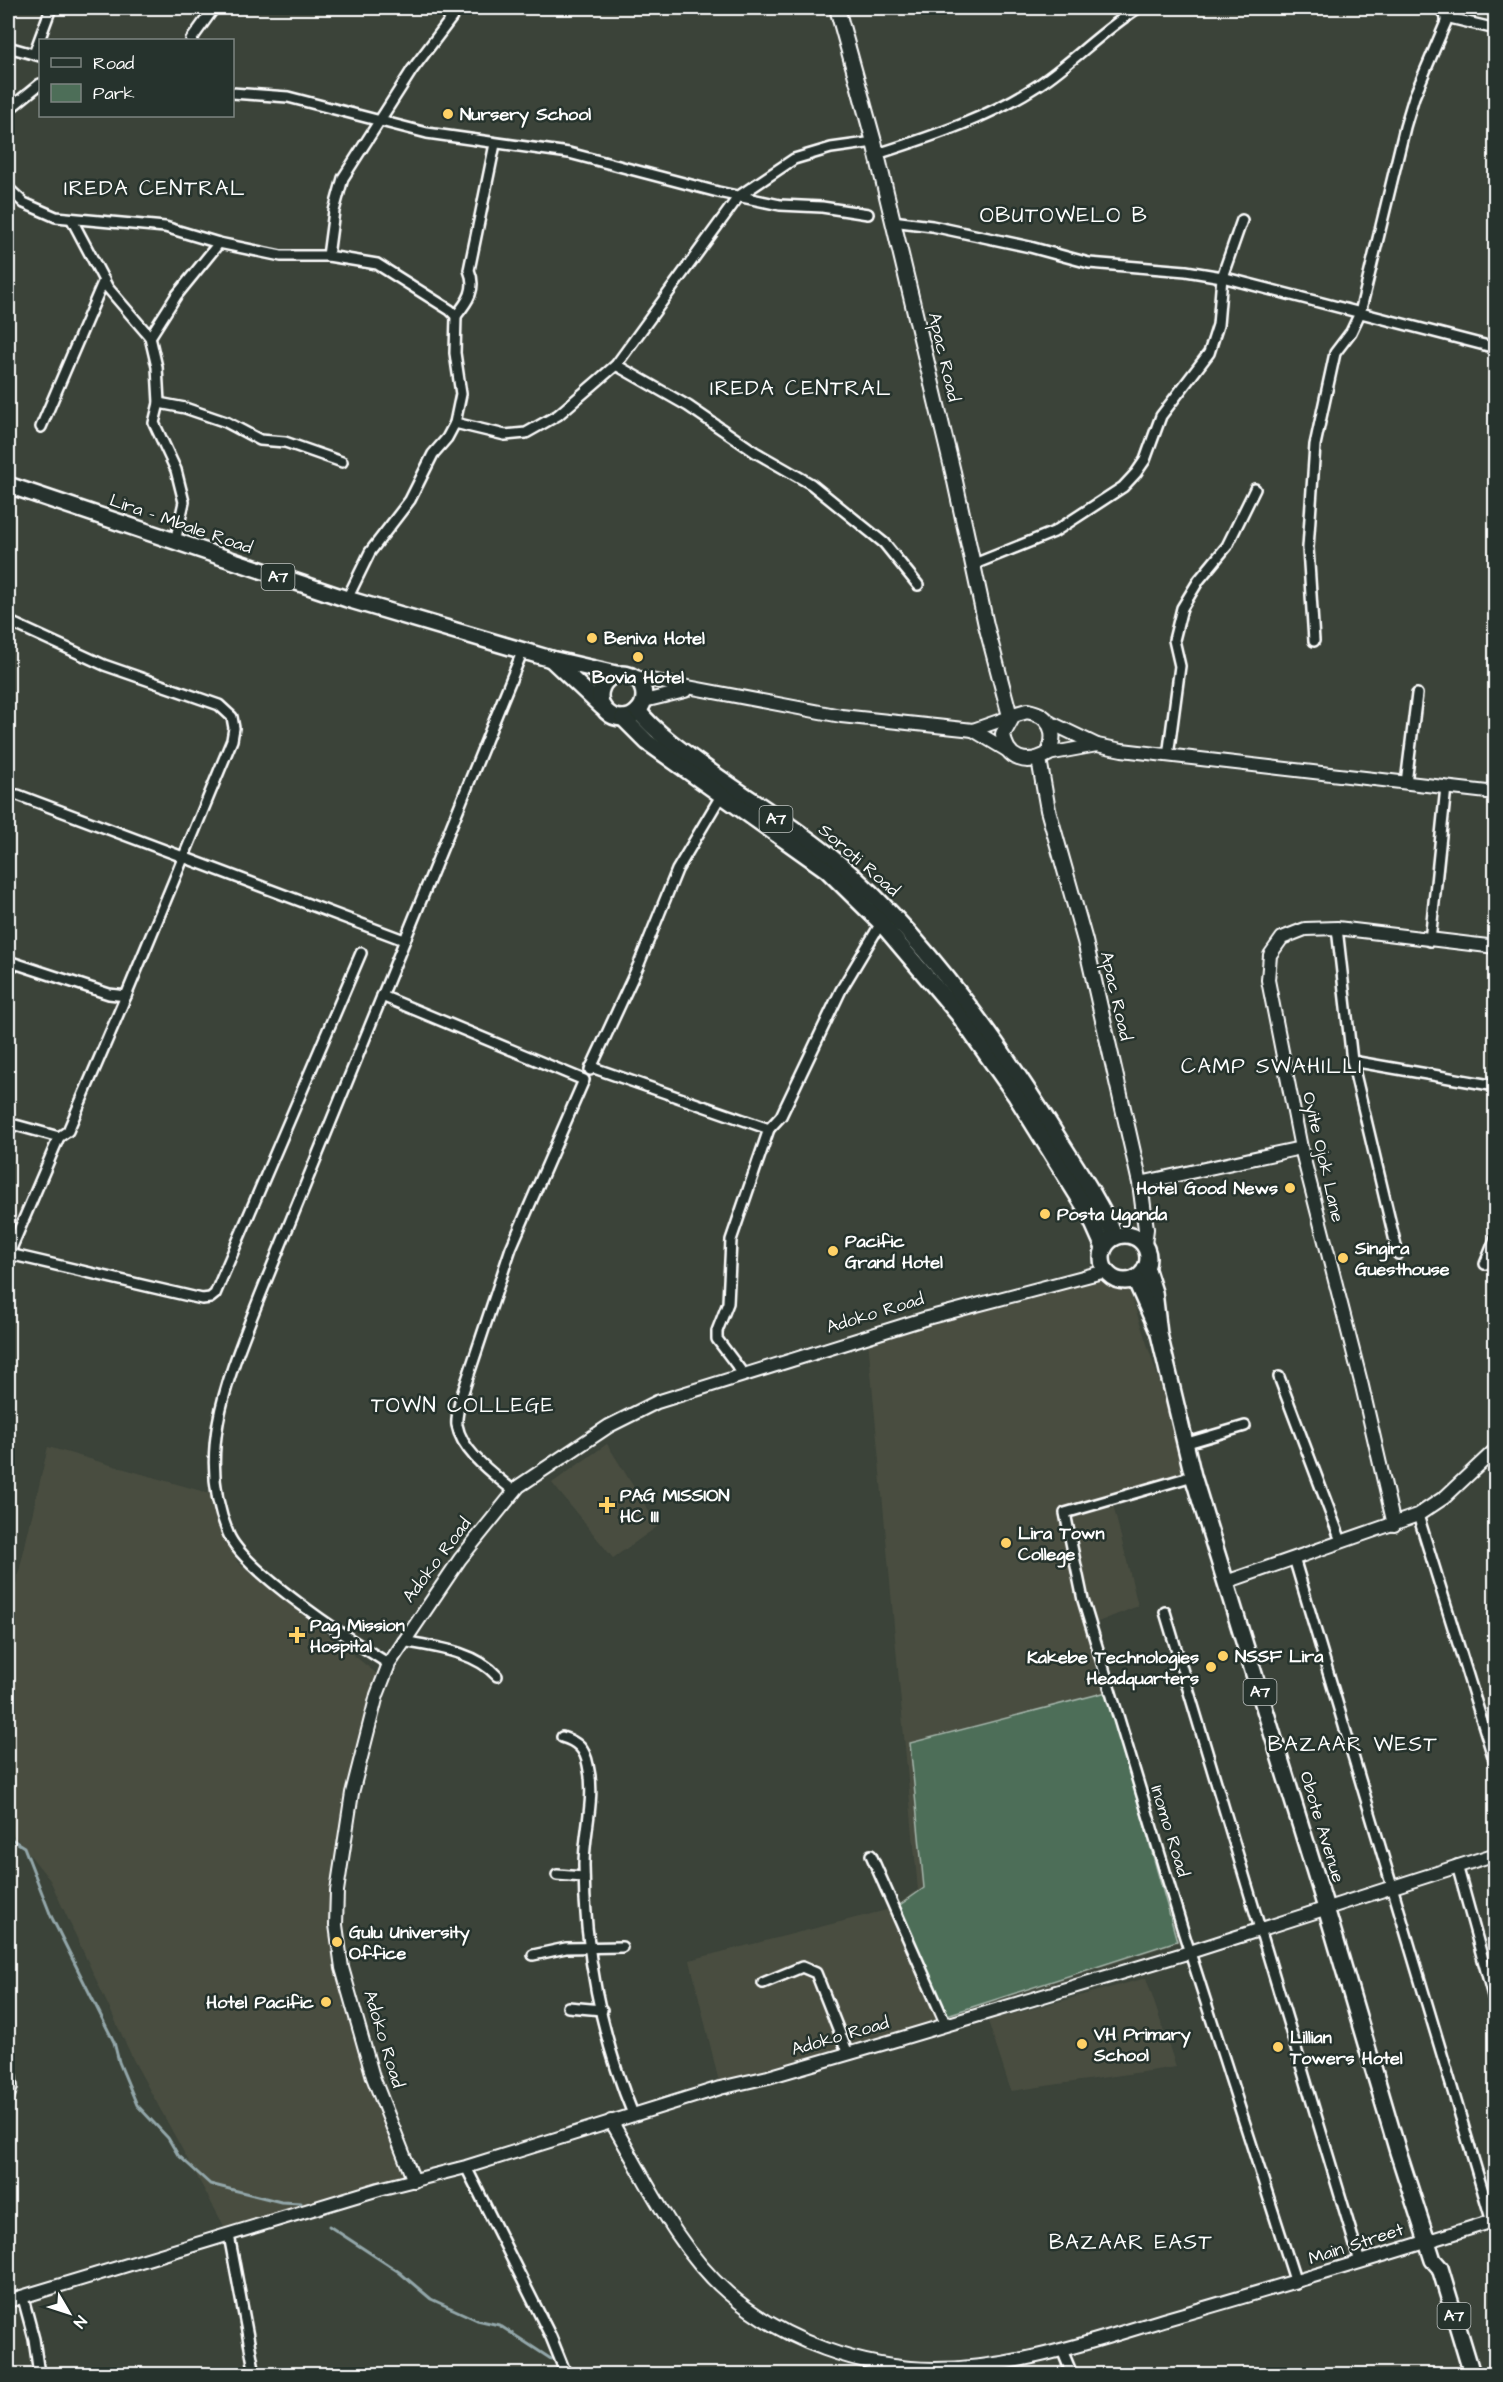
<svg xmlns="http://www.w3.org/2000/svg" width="1503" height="2382" font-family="'Architects Daughter',sans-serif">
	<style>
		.built { fill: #4a4e41 }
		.green { fill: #4d6e58; stroke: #a6b6ac; stroke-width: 1.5 }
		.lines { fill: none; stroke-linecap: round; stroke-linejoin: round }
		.stream { stroke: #93a7aa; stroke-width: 3 }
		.minor-casing { stroke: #fff; stroke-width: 14 }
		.tertiary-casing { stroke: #fff; stroke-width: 16 }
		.secondary-casing { stroke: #fff; stroke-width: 18 }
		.primary-casing { stroke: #fff; stroke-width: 20 }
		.minor { stroke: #26332d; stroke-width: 9 }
		.tertiary { stroke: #26332d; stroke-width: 12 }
		.secondary { stroke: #26332d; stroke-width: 14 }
		.primary { stroke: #26332d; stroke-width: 15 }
		.poi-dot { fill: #ffd166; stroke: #26332d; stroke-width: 2 }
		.labels { text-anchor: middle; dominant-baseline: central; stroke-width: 5; stroke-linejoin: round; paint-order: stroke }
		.shield { fill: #26332d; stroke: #bec2c0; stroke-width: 1.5 }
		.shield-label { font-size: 16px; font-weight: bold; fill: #fff }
		.poi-label { font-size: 18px; font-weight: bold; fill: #fff; stroke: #26332d; text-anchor: start }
		.street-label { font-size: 18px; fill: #fff; stroke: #26332d }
		.quarter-label { font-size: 21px; letter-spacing: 1.5px; fill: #fff; stroke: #26332d }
	</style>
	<rect width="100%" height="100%" fill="#3b4339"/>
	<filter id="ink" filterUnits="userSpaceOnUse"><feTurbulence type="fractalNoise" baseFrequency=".0167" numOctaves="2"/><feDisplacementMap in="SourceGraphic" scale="12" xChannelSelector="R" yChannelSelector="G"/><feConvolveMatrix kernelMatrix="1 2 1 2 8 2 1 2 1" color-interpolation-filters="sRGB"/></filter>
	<g filter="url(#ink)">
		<g class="built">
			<polygon points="1114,1277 1128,1287 1190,1474 1112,1501 1138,1606 1088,1626 1179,1942 896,2033 719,2082 690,1960 891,1909 918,1890 868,1339"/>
			<polygon points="607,1444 658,1526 613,1558 552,1483"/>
			<polygon points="48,1447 215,1495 237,1562 382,1678 370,1724 340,1890 339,1924 345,1967 361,2034 415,2176 229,2235 134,2061 50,1880 8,1828 8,1619"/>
			<polygon points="1146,1978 1176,2067 1011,2091 988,2021"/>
		</g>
		<polygon class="green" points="1107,1692 1177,1941 944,2016 897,1907 924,1888 910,1743"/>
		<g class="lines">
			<g class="stream">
				<polyline points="8,1837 24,1847 51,1916 114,2042 119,2062 137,2105 168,2138 178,2155 210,2184 281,2202 301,2203"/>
				<polyline points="329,2226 399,2272 431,2299 477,2320 499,2325 551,2359"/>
				<polyline points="572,2372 577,2374"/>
			</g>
			<defs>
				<g id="minor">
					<polyline points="1446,17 1496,29"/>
					<polyline points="191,40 214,8"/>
					<polyline points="8,47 40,56"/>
					<polyline points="34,54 51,8"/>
					<polyline points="232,93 288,97 427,133 569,153 718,192 780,205 822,207 868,214"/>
					<polyline points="8,110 40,84"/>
					<path d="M877,154C934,136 990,117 1040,84C1074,61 1103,30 1138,8"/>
					<polyline points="8,188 24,203 56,217 165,227 219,243 281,256 328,256 377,264 450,310 456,316 455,353 461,394 455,423 447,438 433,454 410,500 370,552 347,599"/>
					<polyline points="72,220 108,288 150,337 157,367 159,403 154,423 176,470 184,502 175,542"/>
					<polyline points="892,221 932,226 1030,247 1089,263 1186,271 1222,277 1496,348"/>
					<polyline points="328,256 334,211 343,178 412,70 459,8"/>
					<path d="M456,316C468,301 477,289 469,270L495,144"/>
					<polyline points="150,337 176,296 219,243"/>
					<polyline points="616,365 688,406 755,452 811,484 884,543 918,585"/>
					<polyline points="159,403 185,408 226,422 260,440 285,442 342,462"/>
					<polyline points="455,423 505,435 526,433 558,415 616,365 739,196 794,159 831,148 874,142"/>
					<polyline points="41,427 104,280"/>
					<polyline points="972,565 1054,532 1123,487 1136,473 1145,460 1161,416 1209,353 1218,325 1222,277 1242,220"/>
					<polyline points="8,621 104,665 219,705 232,717 234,728 232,740 126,996 109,994 8,961"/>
					<polyline points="1314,641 1308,548 1315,445 1335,353 1351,332 1360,313 1405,127 1414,97 1446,22 1446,17 1440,8"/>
					<polyline points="1168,756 1180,666 1174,640 1182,608 1199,580 1227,546 1255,489"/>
					<polyline points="1406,783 1417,694"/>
					<polyline points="8,795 18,795 404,940"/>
					<polyline points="1337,928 1352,1061 1398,1254"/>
					<polyline points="1430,941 1446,787"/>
					<path d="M382,996L584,1080L511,1248L460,1401C459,1408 456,1418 457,1425C462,1453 495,1475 515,1492"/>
					<polyline points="1352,1061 1496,1086"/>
					<polyline points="591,1067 769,1129 781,1116 841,990 881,923"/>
					<polyline points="590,1070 639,964 677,870 722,794"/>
					<polyline points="8,1123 59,1137 68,1131 126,996"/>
					<polyline points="9,1254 202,1299 210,1298 215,1294 361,953"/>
					<polyline points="8,1256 59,1137"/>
					<polyline points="1485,1264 1496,1237"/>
					<polyline points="744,1375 717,1339 717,1331 728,1303 731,1240 769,1129"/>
					<polyline points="1279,1377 1341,1541"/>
					<polyline points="1184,1444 1245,1426"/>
					<polyline points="1193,1476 1065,1513 1083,1600 1184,1934 1296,2283"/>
					<polyline points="1418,1515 1496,1766"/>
					<polyline points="1294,1558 1492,2222"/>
					<polyline points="1165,1612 1360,2262"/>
					<path d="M403,1641C434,1647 475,1651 497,1676"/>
					<path d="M389,1664C352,1641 242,1570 228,1533C194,1451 230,1373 260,1296L523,650"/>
					<path d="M562,1737C578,1742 585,1749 588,1765C596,1798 584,1831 584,1865C584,1948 601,2037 633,2114"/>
					<polyline points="871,1855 946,2025"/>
					<polyline points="1457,1865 1496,2007"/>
					<polyline points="557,1875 584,1877"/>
					<polyline points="533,1955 566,1948 622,1947"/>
					<polyline points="763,1983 802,1967 816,1973 848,2054"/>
					<polyline points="568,2007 602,2010"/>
					<polyline points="8,2058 12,2087 8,2100"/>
					<polyline points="466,2167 551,2337 566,2374"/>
					<polyline points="229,2235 255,2374"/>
					<polyline points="23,2298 34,2339 39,2374"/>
					<polyline points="1062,2350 1072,2374"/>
				</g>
				<g id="tertiary">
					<polyline points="635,677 841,716 964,729 973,730 1013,716"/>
					<polyline points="644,701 685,691"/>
					<polyline points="1049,722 1097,745 1122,750 1496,793"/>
					<polyline points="973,730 1008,751"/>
					<polyline points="1048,754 1097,745"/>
					<polyline points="1140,1183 1301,1148"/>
					<polyline points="1394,1525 1362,1386 1301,1148 1268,980 1270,955 1282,938 1305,929 1337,928 1496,947"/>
					<polyline points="1226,1582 1418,1515 1445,1497 1496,1449"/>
					<path d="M611,2121C646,2179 676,2248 728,2293C783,2341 862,2369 935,2369C1012,2369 1090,2342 1163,2320C1274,2288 1385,2255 1496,2220"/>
					<polyline points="414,2181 373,2077 342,1968 336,1925 337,1891 352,1793 377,1695 389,1664 460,1559 519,1486 609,1426 657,1402 927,1318 1106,1271"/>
					<polyline points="8,2301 379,2189 466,2167 720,2088 768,2077 899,2039 1190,1952 1496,1854"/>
				</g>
				<g id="secondary">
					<polyline points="837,8 874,142 953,472 986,625 1010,716"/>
					<path d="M1027,711C1051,715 1058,733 1048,754C1027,766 1006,760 1003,734L1013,716H1010Z"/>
					<polyline points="1039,759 1048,810 1085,941 1140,1183 1146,1229 1144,1244"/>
				</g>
				<g id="primary">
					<polyline points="8,485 347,599 551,659 616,674"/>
					<polyline points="551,659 602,707"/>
					<circle cx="622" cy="696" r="22"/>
					<path d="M638,711C659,736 685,753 711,772C753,802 798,829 837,862C922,934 1000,1044 1058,1138C1078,1170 1100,1202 1115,1237"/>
					<polyline points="623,718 647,742 827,870 881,923 958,1014 1016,1096 1088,1212 1104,1248"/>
					<circle cx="1125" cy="1258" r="23"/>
					<polyline points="1146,1267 1154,1292 1159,1334 1193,1476 1326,1908 1398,2152 1433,2260 1440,2268 1472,2374"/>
					<polyline points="1135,1279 1157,1329"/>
				</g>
			</defs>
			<use href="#minor" class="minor-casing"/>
			<use href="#tertiary" class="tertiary-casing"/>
			<use href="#secondary" class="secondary-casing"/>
			<use href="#primary" class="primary-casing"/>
			<use href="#minor" class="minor"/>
			<use href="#tertiary" class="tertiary"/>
			<use href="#secondary" class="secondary"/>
			<use href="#primary" class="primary"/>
		</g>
	</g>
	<g class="poi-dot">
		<circle cx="448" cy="114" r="6"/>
		<circle cx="592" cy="638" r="6"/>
		<circle cx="638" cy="657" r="6"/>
		<circle cx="1290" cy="1188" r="6"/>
		<circle cx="1045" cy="1214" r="6"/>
		<circle cx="833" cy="1251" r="6"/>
		<circle cx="1343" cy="1258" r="6"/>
		<path d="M604 1496h6v6h6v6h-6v6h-6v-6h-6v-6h6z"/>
		<circle cx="1006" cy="1543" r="6"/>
		<path d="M294 1626h6v6h6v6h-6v6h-6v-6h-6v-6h6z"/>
		<circle cx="1223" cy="1656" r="6"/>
		<circle cx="1211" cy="1667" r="6"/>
		<circle cx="337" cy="1942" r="6"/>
		<circle cx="326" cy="2002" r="6"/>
		<circle cx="1082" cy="2044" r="6"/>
		<circle cx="1278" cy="2047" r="6"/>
	</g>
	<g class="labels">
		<g class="shield">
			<rect x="261.5" y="564" width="33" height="26" rx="4.5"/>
			<rect x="759.5" y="806" width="33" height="26" rx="4.5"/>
			<rect x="1243.5" y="1679" width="33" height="26" rx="4.5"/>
			<rect x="1437.5" y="2303" width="33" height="26" rx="4.5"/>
		</g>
		<g class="shield-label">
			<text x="278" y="577">A7</text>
			<text x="776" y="819">A7</text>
			<text x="1260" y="1692">A7</text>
			<text x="1454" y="2316">A7</text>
		</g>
		<g class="poi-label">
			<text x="460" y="114">Nursery School</text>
			<text x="604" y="638">Beniva Hotel</text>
			<text x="638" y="677" text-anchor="middle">Bovia Hotel</text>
			<text x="1278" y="1188" text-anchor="end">Hotel Good News</text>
			<text x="1057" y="1214">Posta Uganda</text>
			<text x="845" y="1241">Pacific<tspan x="845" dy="21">Grand Hotel</tspan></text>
			<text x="1355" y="1248">Singira<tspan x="1355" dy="21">Guesthouse</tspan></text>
			<text x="620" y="1495">PAG MISSION<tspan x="620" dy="21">HC III</tspan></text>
			<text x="1018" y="1533">Lira Town<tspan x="1018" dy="21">College</tspan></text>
			<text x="310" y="1625">Pag Mission<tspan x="310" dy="21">Hospital</tspan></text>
			<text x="1235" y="1656">NSSF Lira</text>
			<text x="1199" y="1657" text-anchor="end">Kakebe Technologies<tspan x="1199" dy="21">Headquarters</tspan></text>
			<text x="349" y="1932">Gulu University<tspan x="349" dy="21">Office</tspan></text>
			<text x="314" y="2002" text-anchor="end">Hotel Pacific</text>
			<text x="1094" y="2034">VH Primary<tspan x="1094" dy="21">School</tspan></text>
			<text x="1290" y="2037">Lillian<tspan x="1290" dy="21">Towers Hotel</tspan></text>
		</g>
		<g class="street-label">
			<text transform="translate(944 357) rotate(77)">Apac Road</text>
			<text transform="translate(181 524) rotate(19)">Lira - Mbale Road</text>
			<text transform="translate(859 860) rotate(41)">Soroti Road</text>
			<text transform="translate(1116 996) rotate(77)">Apac Road</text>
			<text transform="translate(1323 1157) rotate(77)">Oyite Ojok Lane</text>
			<text transform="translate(875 1313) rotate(-17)">Adoko Road</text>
			<text transform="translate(437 1560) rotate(-53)">Adoko Road</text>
			<text transform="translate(1322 1827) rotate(73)">Obote Avenue</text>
			<text transform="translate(1170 1831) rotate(73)">Inomo Road</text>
			<text transform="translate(840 2036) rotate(-16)">Adoko Road</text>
			<text transform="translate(384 2039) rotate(73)">Adoko Road</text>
			<text transform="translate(1356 2244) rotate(-18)">Main Street</text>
		</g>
		<g class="quarter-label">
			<text x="155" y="188">IREDA CENTRAL</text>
			<text x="1064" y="215">OBUTOWELO B</text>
			<text x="801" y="388">IREDA CENTRAL</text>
			<text x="1272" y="1066">CAMP SWAHILLI</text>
			<text x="463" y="1405">TOWN COLLEGE</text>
			<text x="1353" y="1744">BAZAAR WEST</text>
			<text x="1131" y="2242">BAZAAR EAST</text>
		</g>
	</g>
	<rect width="1503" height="2382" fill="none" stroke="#26332d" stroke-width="30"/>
	<rect x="15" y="15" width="1473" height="2352" fill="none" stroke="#fff" stroke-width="2" filter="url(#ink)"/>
	<rect x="39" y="39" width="195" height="78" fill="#26332d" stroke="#7d8581" stroke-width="1.5"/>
	<rect x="51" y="58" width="30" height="9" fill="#26332d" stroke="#7d8581" stroke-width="1.5"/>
	<text x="93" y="69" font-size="18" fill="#ffffff">Road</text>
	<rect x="51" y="84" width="30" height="18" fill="#4d6e58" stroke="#7d8581" stroke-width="1.5"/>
	<text x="93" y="99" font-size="18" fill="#ffffff">Park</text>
	<g transform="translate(69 2313) rotate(129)" stroke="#26332d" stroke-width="4.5" paint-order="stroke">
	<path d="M0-4.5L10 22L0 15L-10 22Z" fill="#ffffff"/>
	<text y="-9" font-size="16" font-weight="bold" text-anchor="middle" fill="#ffffff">N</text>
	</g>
</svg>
